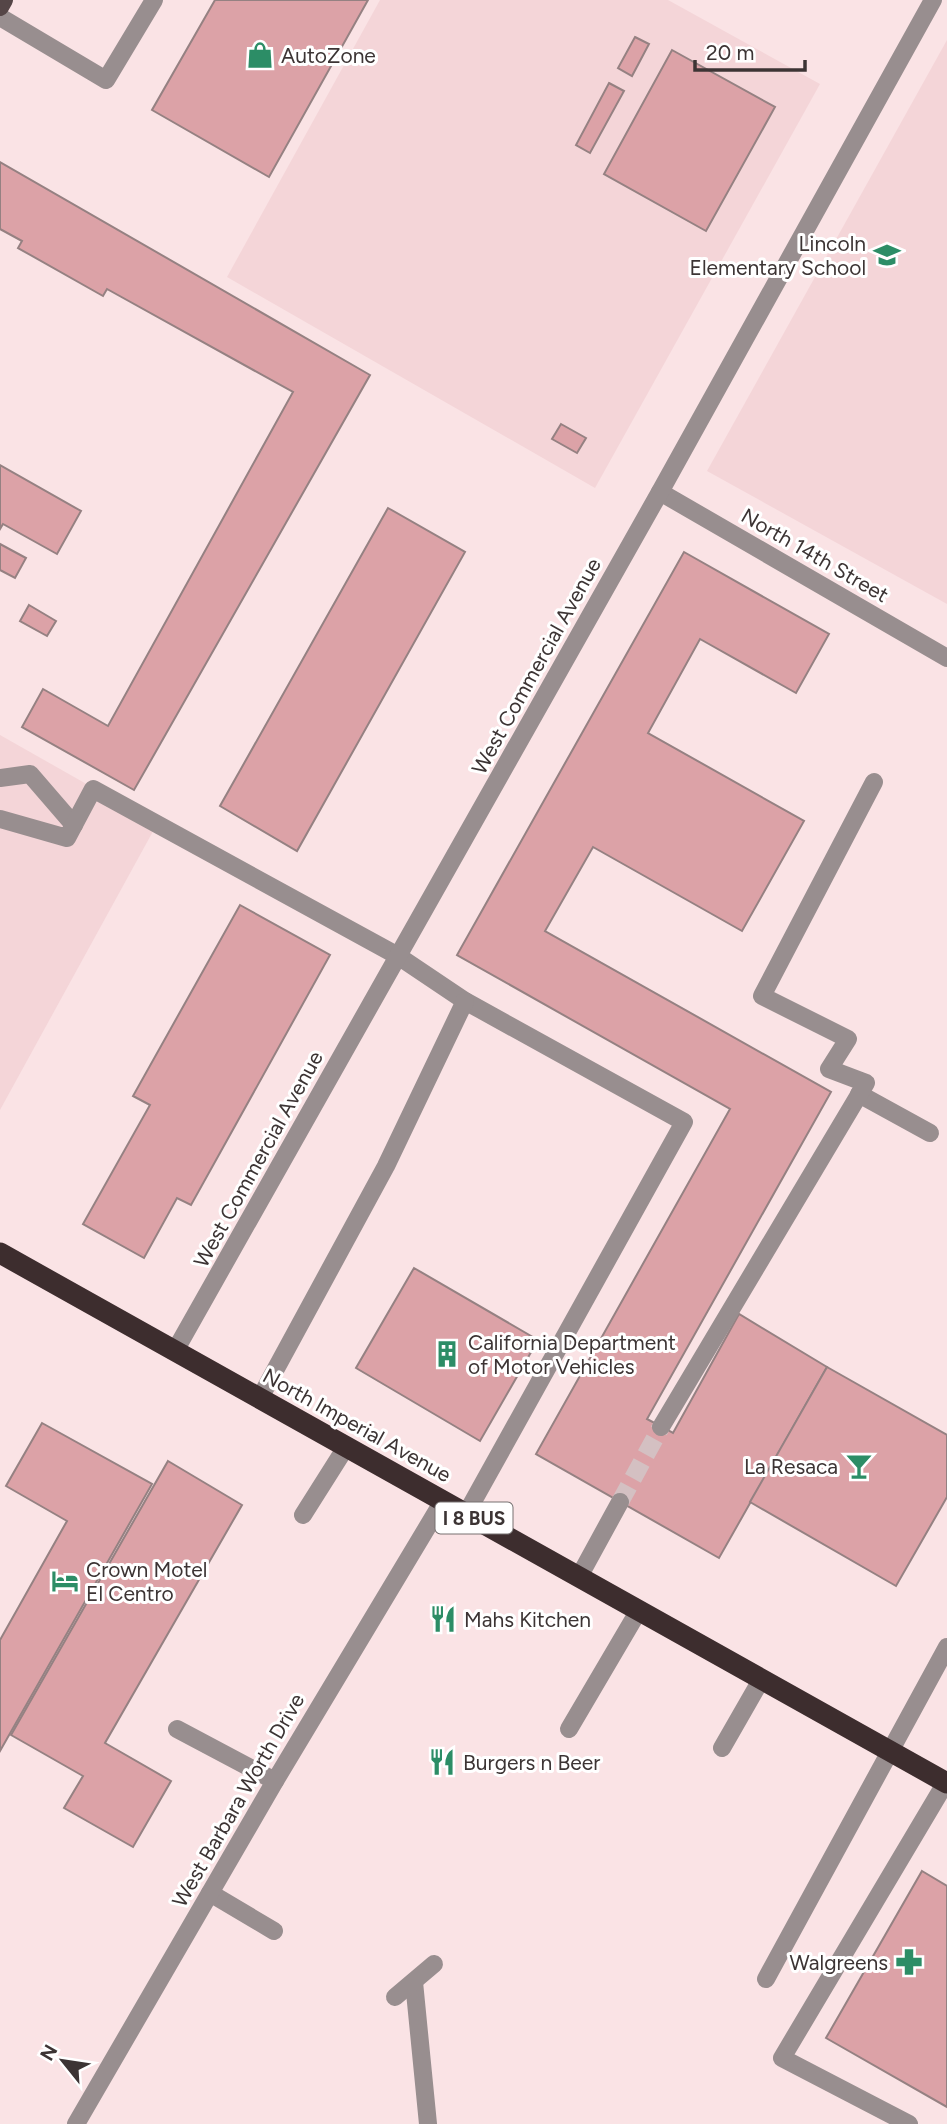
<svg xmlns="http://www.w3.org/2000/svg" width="947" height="2124" font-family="Figtree,sans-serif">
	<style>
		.built { fill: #f4d5d8 }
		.building { fill: #dca2a7; stroke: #958182; stroke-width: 2 }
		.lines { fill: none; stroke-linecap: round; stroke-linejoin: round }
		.minor-tunnel { stroke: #d4c0c2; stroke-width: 18; stroke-dasharray: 18 9; stroke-linecap: butt }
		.minor { stroke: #988e8f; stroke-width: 18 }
		.major { stroke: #554647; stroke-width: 18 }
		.highway { stroke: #3d2d2e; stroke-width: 21 }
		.labels { text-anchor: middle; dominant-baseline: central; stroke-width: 6; stroke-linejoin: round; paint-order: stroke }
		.shield { fill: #fff; stroke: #767171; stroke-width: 2 }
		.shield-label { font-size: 19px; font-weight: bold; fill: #3c3434 }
		.poi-label { font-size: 21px; fill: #3c3434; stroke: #fff; text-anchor: start }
		.street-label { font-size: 21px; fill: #3c3434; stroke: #fff }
	</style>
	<rect width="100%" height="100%" fill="#fae3e5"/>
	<g class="built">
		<polygon points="380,0 668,0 820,84 595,488 227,277"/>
		<polygon points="947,40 947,604 707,471"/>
		<polygon points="0,735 157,824 0,1110"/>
	</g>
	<g class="building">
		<polygon points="215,0 368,0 269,177 152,110"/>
		<polygon points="635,37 649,44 632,76 618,68"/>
		<polygon points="672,50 775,107 706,231 604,174"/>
		<polygon points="609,83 624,91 590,153 576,145"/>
		<polygon points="0,162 370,375 134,790 22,727 43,689 108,726 293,392 107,289 103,296 18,248 22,241 0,229"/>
		<polygon points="561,424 586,438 577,453 552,439"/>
		<polygon points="0,465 81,511 57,554 3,524 0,529"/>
		<polygon points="388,508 465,552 297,851 220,806"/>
		<polygon points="0,544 26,558 15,578 0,570"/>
		<polygon points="684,552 829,634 796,693 700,639 648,733 804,821 742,931 593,847 545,931 831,1092 647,1419 673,1433 739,1314 827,1367 719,1558 536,1454 730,1109 457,955"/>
		<polygon points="29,605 56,621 47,636 20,621"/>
		<polygon points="240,905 330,955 191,1205 177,1198 144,1258 83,1224 150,1105 133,1096"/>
		<polygon points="414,1268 538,1340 480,1441 356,1368"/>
		<polygon points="827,1367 947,1435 947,1497 896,1586 750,1502"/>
		<polygon points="42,1423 152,1484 0,1751 0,1640 67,1521 6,1486"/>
		<polygon points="168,1461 242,1505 105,1743 171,1781 133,1847 64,1808 83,1776 11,1735"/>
		<polygon points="922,1871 947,1886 947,2107 826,2038"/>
	</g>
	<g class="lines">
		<polyline class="minor-tunnel" points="620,1502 661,1427"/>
		<g class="minor">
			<polyline points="0,17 106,80 154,0"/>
			<polyline points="660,492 947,658"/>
			<polyline points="0,778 30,774 74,825"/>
			<polyline points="0,819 67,838 93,789 398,956 465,1001 684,1122 466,1514"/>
			<polyline points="859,1094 930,1133"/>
			<polyline points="175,1351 660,492 933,0"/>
			<polyline points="260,1398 386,1166 465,1001"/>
			<polyline points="661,1427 866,1083 829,1069 848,1039 762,996 874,782"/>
			<polyline points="303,1515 346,1447"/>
			<polyline points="579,1577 620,1502"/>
			<polyline points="177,1729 275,1781"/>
			<polyline points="569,1729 639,1610"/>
			<polyline points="722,1748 761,1680"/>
			<polyline points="210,1893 274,1931"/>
			<polyline points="766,1979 947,1647"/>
			<polyline points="414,1982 428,2124"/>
			<polyline points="395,1997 434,1964"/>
			<polyline points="76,2124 275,1781 443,1501"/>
			<polyline points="909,2124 782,2058 946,1782"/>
		</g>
		<polyline class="major" points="0,7 4,0"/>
		<polyline class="highway" points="0,1253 947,1783"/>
	</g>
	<defs>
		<symbol id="shop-bare" viewBox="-9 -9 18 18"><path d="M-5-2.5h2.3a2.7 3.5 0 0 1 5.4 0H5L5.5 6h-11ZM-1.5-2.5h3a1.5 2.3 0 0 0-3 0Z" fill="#2c8d66" stroke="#fff" stroke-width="2.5" paint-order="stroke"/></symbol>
		<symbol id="school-bare" viewBox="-9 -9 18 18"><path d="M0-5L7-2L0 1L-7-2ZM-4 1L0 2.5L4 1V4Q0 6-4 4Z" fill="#2c8d66" stroke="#fff" stroke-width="2.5" paint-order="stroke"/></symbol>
		<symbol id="building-bare" viewBox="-9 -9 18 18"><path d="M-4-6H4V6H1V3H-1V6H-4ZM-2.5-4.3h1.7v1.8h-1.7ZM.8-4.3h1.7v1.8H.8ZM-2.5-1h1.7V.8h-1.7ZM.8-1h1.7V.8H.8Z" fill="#2c8d66" stroke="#fff" stroke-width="2.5" paint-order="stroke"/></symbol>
		<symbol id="bar-bare" viewBox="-9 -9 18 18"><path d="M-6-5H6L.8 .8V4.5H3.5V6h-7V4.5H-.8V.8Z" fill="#2c8d66" stroke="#fff" stroke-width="2.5" paint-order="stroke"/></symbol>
		<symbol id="hotel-bare" viewBox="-9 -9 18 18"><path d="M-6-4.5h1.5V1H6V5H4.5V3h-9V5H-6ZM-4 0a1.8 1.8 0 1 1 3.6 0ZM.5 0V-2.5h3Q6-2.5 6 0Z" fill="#2c8d66" stroke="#fff" stroke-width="2.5" paint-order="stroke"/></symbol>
		<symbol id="restaurant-bare" viewBox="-9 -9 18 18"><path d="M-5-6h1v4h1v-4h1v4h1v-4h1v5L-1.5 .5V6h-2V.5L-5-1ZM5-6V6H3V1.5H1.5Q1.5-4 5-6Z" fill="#2c8d66" stroke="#fff" stroke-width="2.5" paint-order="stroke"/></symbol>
		<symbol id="pharmacy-bare" viewBox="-9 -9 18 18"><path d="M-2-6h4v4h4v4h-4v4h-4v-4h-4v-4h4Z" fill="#2c8d66" stroke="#fff" stroke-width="2.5" paint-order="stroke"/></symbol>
	</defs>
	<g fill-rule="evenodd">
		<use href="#shop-bare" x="241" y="36" width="38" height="38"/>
		<use href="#school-bare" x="868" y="236" width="38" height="38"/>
		<use href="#building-bare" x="428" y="1335" width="38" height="38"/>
		<use href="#bar-bare" x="840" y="1447" width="38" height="38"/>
		<use href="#hotel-bare" x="46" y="1562" width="38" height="38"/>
		<use href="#restaurant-bare" x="424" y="1600" width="38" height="38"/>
		<use href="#restaurant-bare" x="423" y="1743" width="38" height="38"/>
		<use href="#pharmacy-bare" x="890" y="1943" width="38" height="38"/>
	</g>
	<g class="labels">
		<rect class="shield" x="435.5" y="1502.5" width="77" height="31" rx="5"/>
		<g class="shield-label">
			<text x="474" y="1518">I 8 BUS</text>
		</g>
		<g class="poi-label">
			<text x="281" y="55">AutoZone</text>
			<text x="866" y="243" text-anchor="end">Lincoln<tspan x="866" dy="24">Elementary School</tspan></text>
			<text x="468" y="1342">California Department<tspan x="468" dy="24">of Motor Vehicles</tspan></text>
			<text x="838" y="1466" text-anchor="end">La Resaca</text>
			<text x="86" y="1569">Crown Motel<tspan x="86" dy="24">El Centro</tspan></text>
			<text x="464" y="1619">Mahs Kitchen</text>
			<text x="463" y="1762">Burgers n Beer</text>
			<text x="888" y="1962" text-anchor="end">Walgreens</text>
		</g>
		<g class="street-label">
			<text transform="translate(815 555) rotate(30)">North 14th Street</text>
			<text transform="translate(536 666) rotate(-61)">West Commercial Avenue</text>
			<text transform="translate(258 1159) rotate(-61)">West Commercial Avenue</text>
			<text transform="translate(357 1425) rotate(29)">North Imperial Avenue</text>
			<text transform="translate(238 1800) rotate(-60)">West Barbara Worth Drive</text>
		</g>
	</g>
	<g transform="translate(63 2061) rotate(300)" stroke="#ffffff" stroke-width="5" paint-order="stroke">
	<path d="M0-5L12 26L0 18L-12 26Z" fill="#3c3434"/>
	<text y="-10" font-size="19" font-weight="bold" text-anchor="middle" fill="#3c3434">N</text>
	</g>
	<path d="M695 60v10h110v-10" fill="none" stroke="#3c3434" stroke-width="3.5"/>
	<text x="706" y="60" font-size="21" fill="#3c3434" stroke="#ffffff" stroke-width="5" paint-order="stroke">20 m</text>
</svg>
